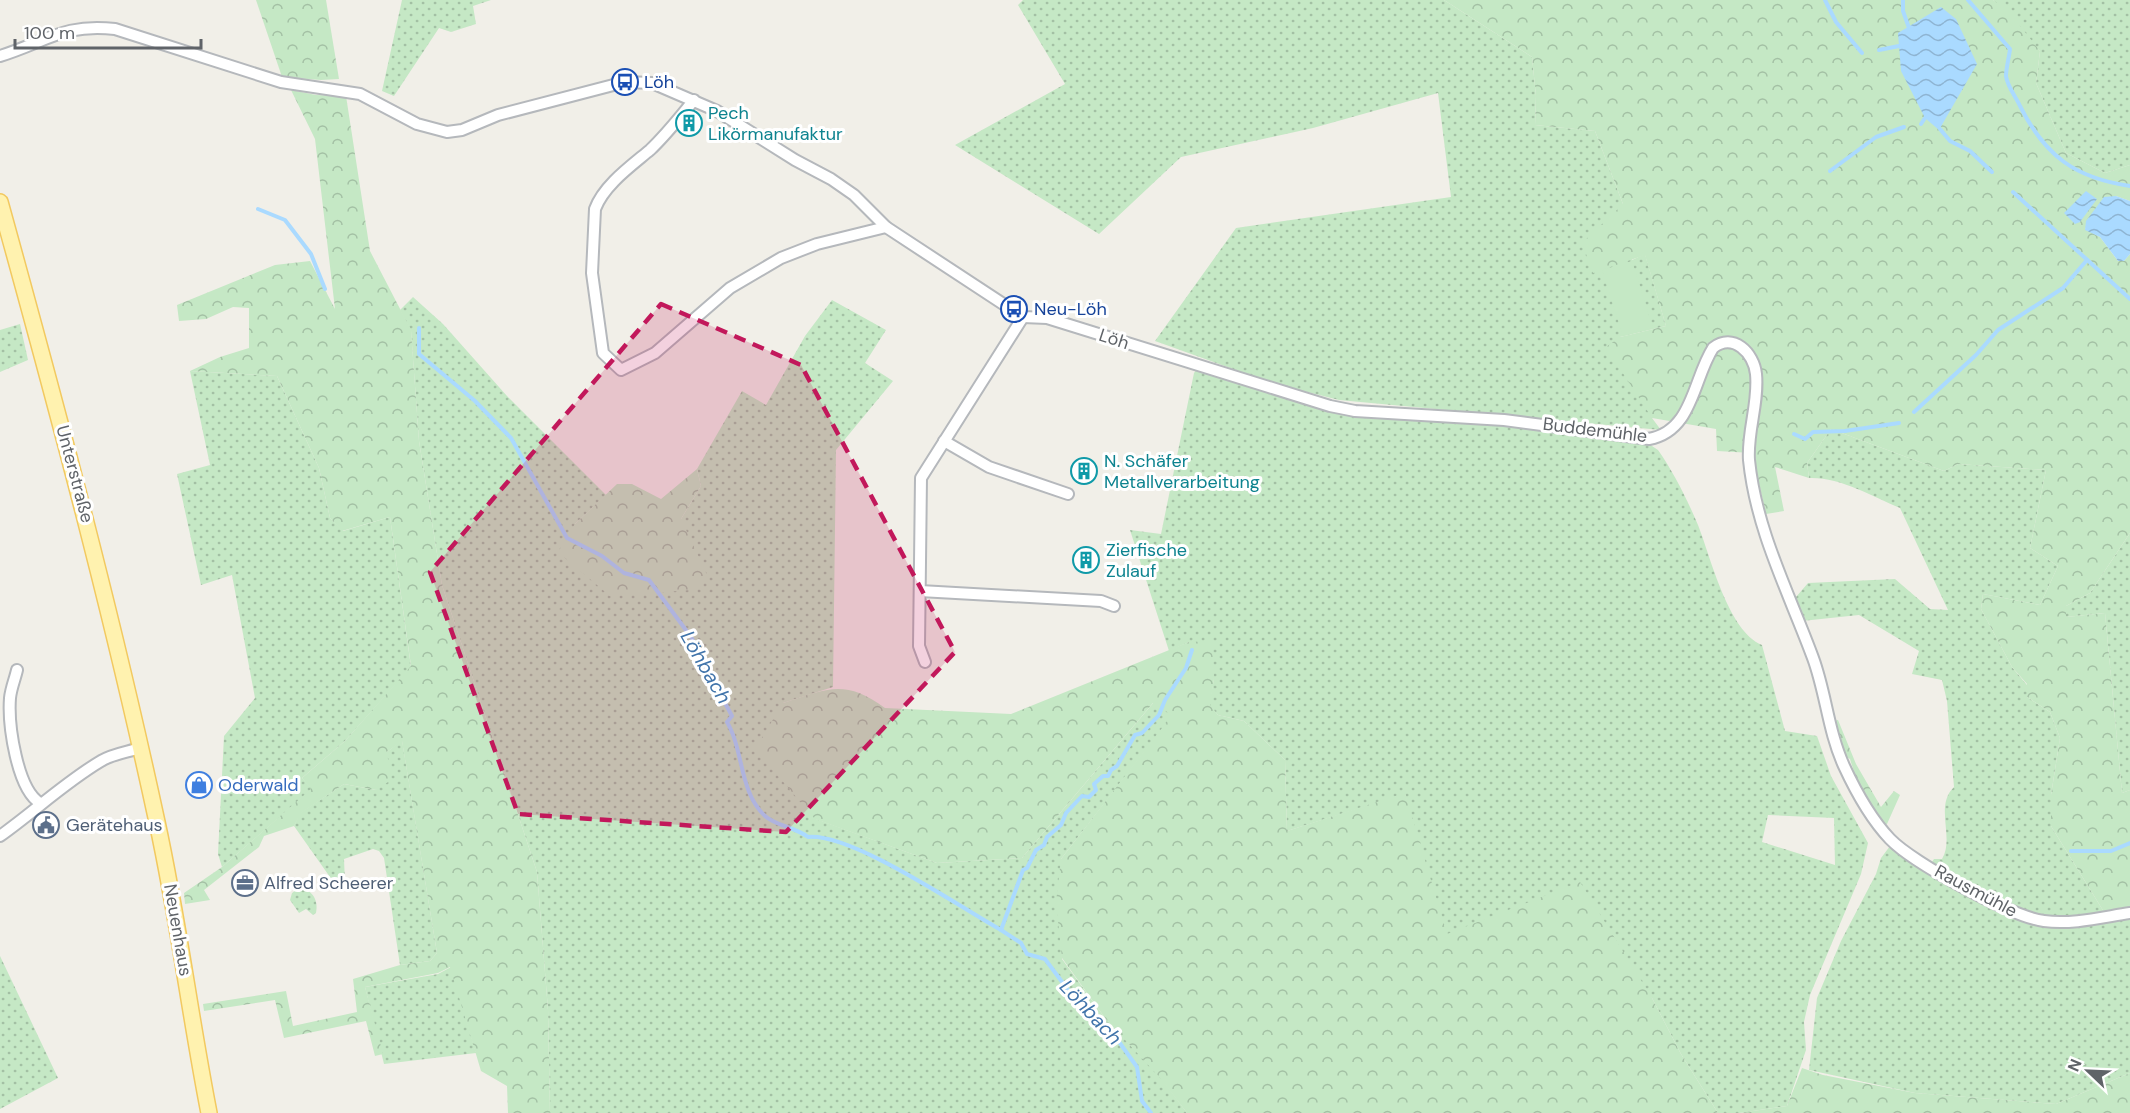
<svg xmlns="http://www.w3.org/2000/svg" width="2130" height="1113" font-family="'DM Sans',sans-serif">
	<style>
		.grass { fill: url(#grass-dots); fill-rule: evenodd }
		.forest { fill: url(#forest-crowns) }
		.pitch { fill: #c5e8c5 }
		.water { fill: url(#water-waves) }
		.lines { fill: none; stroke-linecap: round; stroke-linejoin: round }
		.stream { stroke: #aadaff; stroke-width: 4 }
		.minor-casing { stroke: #b5b8bc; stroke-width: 14 }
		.primary-casing { stroke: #f2c960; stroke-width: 18 }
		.minor { stroke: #fff; stroke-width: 10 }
		.primary { stroke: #fff2af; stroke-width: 15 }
		.marked { fill: #c2185b; fill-opacity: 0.2; stroke: #c2185b; stroke-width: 4.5; stroke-dasharray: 12 8; stroke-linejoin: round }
		.labels { text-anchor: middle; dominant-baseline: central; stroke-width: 6; stroke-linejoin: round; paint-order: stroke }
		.transit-label { font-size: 18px; fill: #164399; stroke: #fff; text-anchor: start }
		.culture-label { font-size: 18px; fill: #0d838f; stroke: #fff; text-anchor: start }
		.street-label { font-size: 18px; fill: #5f6368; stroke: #fff }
		.shop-label { font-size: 18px; fill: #366cbe; stroke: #fff; text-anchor: start }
		.service-label { font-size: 18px; fill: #4e5e75; stroke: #fff; text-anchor: start }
		.water-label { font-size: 20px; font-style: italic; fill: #4174aa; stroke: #fff }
	</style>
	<defs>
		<pattern id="grass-dots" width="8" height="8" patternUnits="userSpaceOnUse" patternTransform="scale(1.5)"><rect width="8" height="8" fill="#c5e8c5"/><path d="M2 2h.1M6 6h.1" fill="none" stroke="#a3c0a4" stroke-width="1.8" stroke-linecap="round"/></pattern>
		<pattern id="forest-crowns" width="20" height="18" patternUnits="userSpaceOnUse" patternTransform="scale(1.5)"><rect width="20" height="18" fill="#c5e8c5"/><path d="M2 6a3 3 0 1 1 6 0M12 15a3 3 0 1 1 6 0" fill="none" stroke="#a3c0a4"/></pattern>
		<pattern id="water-waves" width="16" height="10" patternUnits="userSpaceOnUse" patternTransform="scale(1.5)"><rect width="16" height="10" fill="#aadaff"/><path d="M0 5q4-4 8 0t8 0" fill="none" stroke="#8eb4d2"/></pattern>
	</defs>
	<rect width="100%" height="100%" fill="#f1efe8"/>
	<g class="grass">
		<polygon points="402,0 491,0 473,6 476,24 451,32 439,28 394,96 382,91"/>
		<polygon points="1023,0 1444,0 1532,57 1536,96 1535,125 1595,131 1623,204 1632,260 1645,254 1666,326 1620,337 1652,418 1661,430 1339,400 1272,383 1155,341 1236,228 1451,197 1438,93 1313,128 1181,157 1099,234 955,145 1065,84 1018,5"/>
		<polygon points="1993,0 2130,0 2130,165 2105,173 2066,153 2036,83 2040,51"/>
		<polygon points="413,297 443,324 507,396 606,495 575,524 681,519 701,486 697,469 742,391 766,405 805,336 832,300 886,330 865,363 893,381 836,450 833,687 783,703 816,819 937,863 1022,858 1154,702 1173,715 1061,859 1062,959 1105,1018 1162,1079 1187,1113 550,1113 548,1010 537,872 442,585 419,441 411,331 400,310"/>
		<polygon points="20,324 28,360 0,372 0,330"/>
		<path d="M1197,369L1352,417L1495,424L1649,444L1658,450C1673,471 1688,501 1698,525C1711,558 1728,631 1762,645L1785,731L1817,736L1831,776L1868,843L1861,874L1810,995L1804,1022L1806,1050L1787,1106L1739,1113H1718L1681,1054L1652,998L1440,942L1405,794L1287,831L1285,760L1244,721L1218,715L1209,705L1214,679L1189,642L1169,651L1130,530L1161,534L1194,373ZM1768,815L1834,818L1835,865L1762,842Z"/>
		<polygon points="190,371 277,376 319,468 330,518 343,531 390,517 411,667 345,741 302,778 312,789 222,867 218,854 224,736 255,698 232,575 201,585 177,474 210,465"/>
		<path d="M1831,429L1944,471L1958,464L2046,470L2030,548L2058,566L2040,605L1983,594L1981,609L2012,667L2027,685V697L2050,712L2060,738L2051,795V826L2104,912C2039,922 2024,916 1968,884C1956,878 1940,872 1932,862L1934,859H1942C1955,838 1934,806 1954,787L1947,701L1942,680L1912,674L1919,651L1859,615L1802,621L1792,597H1796L1808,583L1895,579L1930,609L1948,610L1900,508C1872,496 1840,477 1809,478L1807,463Z"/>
		<polygon points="2130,533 2130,790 2122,793 2105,613 2066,617 2066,606 2090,593"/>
		<polygon points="402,740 437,953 430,961 400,965 384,858 379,851 373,849 344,859 345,883 337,887 294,826 300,813 344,784 376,790 387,752"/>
		<polygon points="1890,846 2001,910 2031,923 2130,916 2130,1073 2056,1104 1915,1093 1809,1070 1817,998 1841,941 1876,874 1881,858"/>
		<path d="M299,888C312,889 319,900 316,913L313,915L306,909L299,913L290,900L292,893Z"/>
		<polygon points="0,956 58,1078 0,1109"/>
		<polygon points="451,967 476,1053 384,1064 365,987 438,974"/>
	</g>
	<g class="forest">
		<polygon points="256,0 326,0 339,79 321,80 282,77"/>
		<polygon points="1444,0 1993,0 2010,13 2040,51 2036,83 2066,153 2105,173 2130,165 2130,201 2116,196 2085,229 2100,237 2118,261 2124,261 2130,254 2130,533 2090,593 2066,606 2066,617 2105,613 2122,793 2130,790 2130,908 2104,912 2051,826 2051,795 2060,738 2050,712 2027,697 2027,684 2012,667 1981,609 1983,594 2040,605 2058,566 2030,548 2046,470 1958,464 1944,471 1831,429 1807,463 1809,478 1775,467 1784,511 1766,514 1752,453 1717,451 1716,429 1652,418 1606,347 1620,337 1666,326 1645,255 1593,273 1582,243 1623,204 1595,131 1535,125 1536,96 1532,57"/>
		<polygon points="291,90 316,95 346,96 370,251 411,330 419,441 442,585 537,872 548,1010 550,1113 508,1113 507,1086 481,1071 450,967 438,973 365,987 383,1054 375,1056 366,1021 284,1038 275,1000 204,1011 203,1004 286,991 293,1026 357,1012 353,979 400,965 430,961 437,953 402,741 387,752 391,780 376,790 344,784 301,813 294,826 264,836 259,847 204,890 210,900 185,904 184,893 222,867 311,789 302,778 345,741 411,666 390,517 342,531 330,518 319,468 277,376 190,371 220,357 249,348 249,308 233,307 206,319 179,321 177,305 275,265 310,261 335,309 315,139"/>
		<polygon points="697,469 701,486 681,519 708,577 691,590 610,596 558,552 575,524 617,484 632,484 661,499"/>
		<path d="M1212,641L1214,679L1210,705L1218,715L1244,721L1285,760L1287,831L1405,793L1447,934L1580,882L1652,998L1681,1054L1718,1113H1187L1161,1079L1105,1018L1062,958L1056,902L1061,859L1172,715L1153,703L1022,858L937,863L815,819L755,749L783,703C826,689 845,678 885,708L1011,714L1189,642Z"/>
		<path d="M1838,720L1856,764L1881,807L1894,791L1900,795L1887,824L1883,825C1868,804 1857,783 1850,759L1845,756L1832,721Z"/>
		<polygon points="1802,1068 1823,1075 1915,1093 2056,1104 2130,1073 2130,1113 1739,1113 1787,1106"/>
	</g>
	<polygon class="pitch" points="1632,261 1653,328 1623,336 1602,270"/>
	<g class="water">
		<polygon points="1941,7 1956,19 1977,64 1939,130 1925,118 1901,71 1898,33"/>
		<polygon points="2086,191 2097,199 2080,222 2075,224 2064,213"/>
		<polygon points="2116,196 2130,201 2130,254 2124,261 2118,261 2100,237 2085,230 2086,221 2104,197"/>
	</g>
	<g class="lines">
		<g class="stream">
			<polyline points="1825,0 1836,22 1862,53"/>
			<polyline points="1903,0 1903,11 1909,28"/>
			<path d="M1968,0L2010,49C2009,58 2006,68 2006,76C2007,86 2016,97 2020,106C2045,156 2075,178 2130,186"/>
			<polyline points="1879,50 1899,46"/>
			<polyline points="1921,124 1925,118"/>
			<polyline points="1940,129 1950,141 1970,151 1992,172"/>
			<polyline points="1830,171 1876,137 1904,127"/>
			<polyline points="2013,192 2130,299"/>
			<polyline points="258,209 285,220 311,254 325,289"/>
			<path d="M419,328V354L475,401L511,438L567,538L602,556L624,573L649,580L691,637L706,664L707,674L717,681L724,691L725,703L732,716L727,722C744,751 739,792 765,816C776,826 795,827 808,837C852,833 958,906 1001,930L1021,943L1027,954L1045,959L1074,998L1112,1032L1137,1067L1142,1101L1151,1113"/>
			<polyline points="1914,412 1976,355 1998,330 2063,288 2087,260"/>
			<polyline points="1794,434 1805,439 1813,432 1845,431 1899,423"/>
			<polyline points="2071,851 2111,851 2130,843"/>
			<polyline points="1001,930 1023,870 1027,868 1036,850 1044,845 1047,837 1061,825 1066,813 1082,796 1089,797 1096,790 1094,784 1103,776 1108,776 1111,770 1117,766 1135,735 1142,733 1159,715 1165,700 1186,668 1192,650"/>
		</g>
		<defs>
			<g id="minor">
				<path d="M0,56C45,42 65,23 115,29L281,82L360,94L417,124L447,132L462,130L498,115L625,82L652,83L717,111L795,160L831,179L854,195L886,227L1023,317L1047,318L1330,406L1355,411L1504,420L1649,439C1693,431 1693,379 1713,348C1733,332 1754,353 1756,374C1759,403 1747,431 1749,460C1756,530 1789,593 1813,658C1826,693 1828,731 1844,766C1856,792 1870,818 1890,839C1913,863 2012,917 2044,921C2072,925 2103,917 2130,913"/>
				<path d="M694,100C680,117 666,135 650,150C631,166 604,185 595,209L592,273L603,353L621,370L655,353L730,288L781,258L817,244L886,227"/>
				<polyline points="944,441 989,467 1068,494"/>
				<polyline points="920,591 1101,601 1114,606"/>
				<polyline points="925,662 919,646 921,478 1023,317"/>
				<path d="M17,670C15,679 11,688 10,698C8,725 17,789 40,803"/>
				<path d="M0,836C34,812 64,783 101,761C112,754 128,752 140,748"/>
			</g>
			<path id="primary" d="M0,202C57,408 112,613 157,822C178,918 190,1016 209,1113"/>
		</defs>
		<use href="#minor" class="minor-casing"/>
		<use href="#primary" class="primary-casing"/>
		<use href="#minor" class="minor"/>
		<use href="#primary" class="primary"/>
	</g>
	<path class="marked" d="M661,304L801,365L955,652L786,832L518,814L430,572Z"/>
	<defs>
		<symbol id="bus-ring" viewBox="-11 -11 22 22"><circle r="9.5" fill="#fff" stroke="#1a4fb4" stroke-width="1.5"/><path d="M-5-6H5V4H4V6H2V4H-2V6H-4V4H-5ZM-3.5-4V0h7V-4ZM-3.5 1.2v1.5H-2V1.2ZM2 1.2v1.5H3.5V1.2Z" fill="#1a4fb4"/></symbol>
		<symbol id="building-ring" viewBox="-11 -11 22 22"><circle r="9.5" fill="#fff" stroke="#0f9aa8" stroke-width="1.5"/><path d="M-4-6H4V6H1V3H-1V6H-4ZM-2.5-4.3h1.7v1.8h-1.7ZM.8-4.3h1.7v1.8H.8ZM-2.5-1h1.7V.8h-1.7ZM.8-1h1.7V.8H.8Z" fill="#0f9aa8"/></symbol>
		<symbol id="shop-ring" viewBox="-11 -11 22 22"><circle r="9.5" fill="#fff" stroke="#3f7fe0" stroke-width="1.5"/><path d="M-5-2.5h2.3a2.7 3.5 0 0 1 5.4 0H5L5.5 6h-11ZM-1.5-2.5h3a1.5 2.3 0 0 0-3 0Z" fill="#3f7fe0"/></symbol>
		<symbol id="civic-ring" viewBox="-11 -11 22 22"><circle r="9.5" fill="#fff" stroke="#5c6f8a" stroke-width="1.5"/><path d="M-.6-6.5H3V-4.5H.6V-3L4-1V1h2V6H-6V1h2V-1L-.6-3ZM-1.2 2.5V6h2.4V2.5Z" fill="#5c6f8a"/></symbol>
		<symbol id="office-ring" viewBox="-11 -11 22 22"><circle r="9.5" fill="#fff" stroke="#5c6f8a" stroke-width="1.5"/><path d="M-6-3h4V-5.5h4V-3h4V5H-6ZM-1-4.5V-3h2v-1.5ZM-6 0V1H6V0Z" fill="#5c6f8a"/></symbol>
	</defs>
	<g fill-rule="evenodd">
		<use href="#bus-ring" x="610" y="67" width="30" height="30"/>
		<use href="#building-ring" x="674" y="108" width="30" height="30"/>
		<use href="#bus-ring" x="999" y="294" width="30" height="30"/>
		<use href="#building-ring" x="1069" y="456" width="30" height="30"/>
		<use href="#building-ring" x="1071" y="545" width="30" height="30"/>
		<use href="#shop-ring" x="184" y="770" width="30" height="30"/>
		<use href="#civic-ring" x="31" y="810" width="30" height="30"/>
		<use href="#office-ring" x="230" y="868" width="30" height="30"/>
	</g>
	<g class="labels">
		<g class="transit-label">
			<text x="644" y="82">Löh</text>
			<text x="1034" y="309">Neu-Löh</text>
		</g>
		<g class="culture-label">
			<text x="708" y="113">Pech<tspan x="708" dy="21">Likörmanufaktur</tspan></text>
			<text x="1104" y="461">N. Schäfer<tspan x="1104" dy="21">Metallverarbeitung</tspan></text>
			<text x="1106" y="550">Zierfische<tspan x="1106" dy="21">Zulauf</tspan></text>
		</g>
		<g class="street-label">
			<text transform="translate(1114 339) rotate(18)">Löh</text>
			<text transform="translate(1595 430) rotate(7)">Buddemühle</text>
			<text transform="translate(75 474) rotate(75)">Unterstraße</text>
			<text transform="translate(1976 891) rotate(28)">Rausmühle</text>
			<text transform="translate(178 930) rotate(80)">Neuenhaus</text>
		</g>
		<g class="shop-label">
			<text x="218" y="785">Oderwald</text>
		</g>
		<g class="service-label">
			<text x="66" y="825">Gerätehaus</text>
			<text x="264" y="883">Alfred Scheerer</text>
		</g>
		<g class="water-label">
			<text transform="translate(706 667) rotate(60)">Löhbach</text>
			<text transform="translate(1091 1012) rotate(47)">Löhbach</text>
		</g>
	</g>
	<g transform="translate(2088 1071) rotate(293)" stroke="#ffffff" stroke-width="4.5" paint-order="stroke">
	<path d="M0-4.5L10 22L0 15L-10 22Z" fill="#5f6368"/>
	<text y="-9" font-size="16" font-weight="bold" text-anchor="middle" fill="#5f6368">N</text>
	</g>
	<path d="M15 39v9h186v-9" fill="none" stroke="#5f6368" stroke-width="3"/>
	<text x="24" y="39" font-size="18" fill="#5f6368" stroke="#ffffff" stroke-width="4.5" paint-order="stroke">100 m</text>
</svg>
